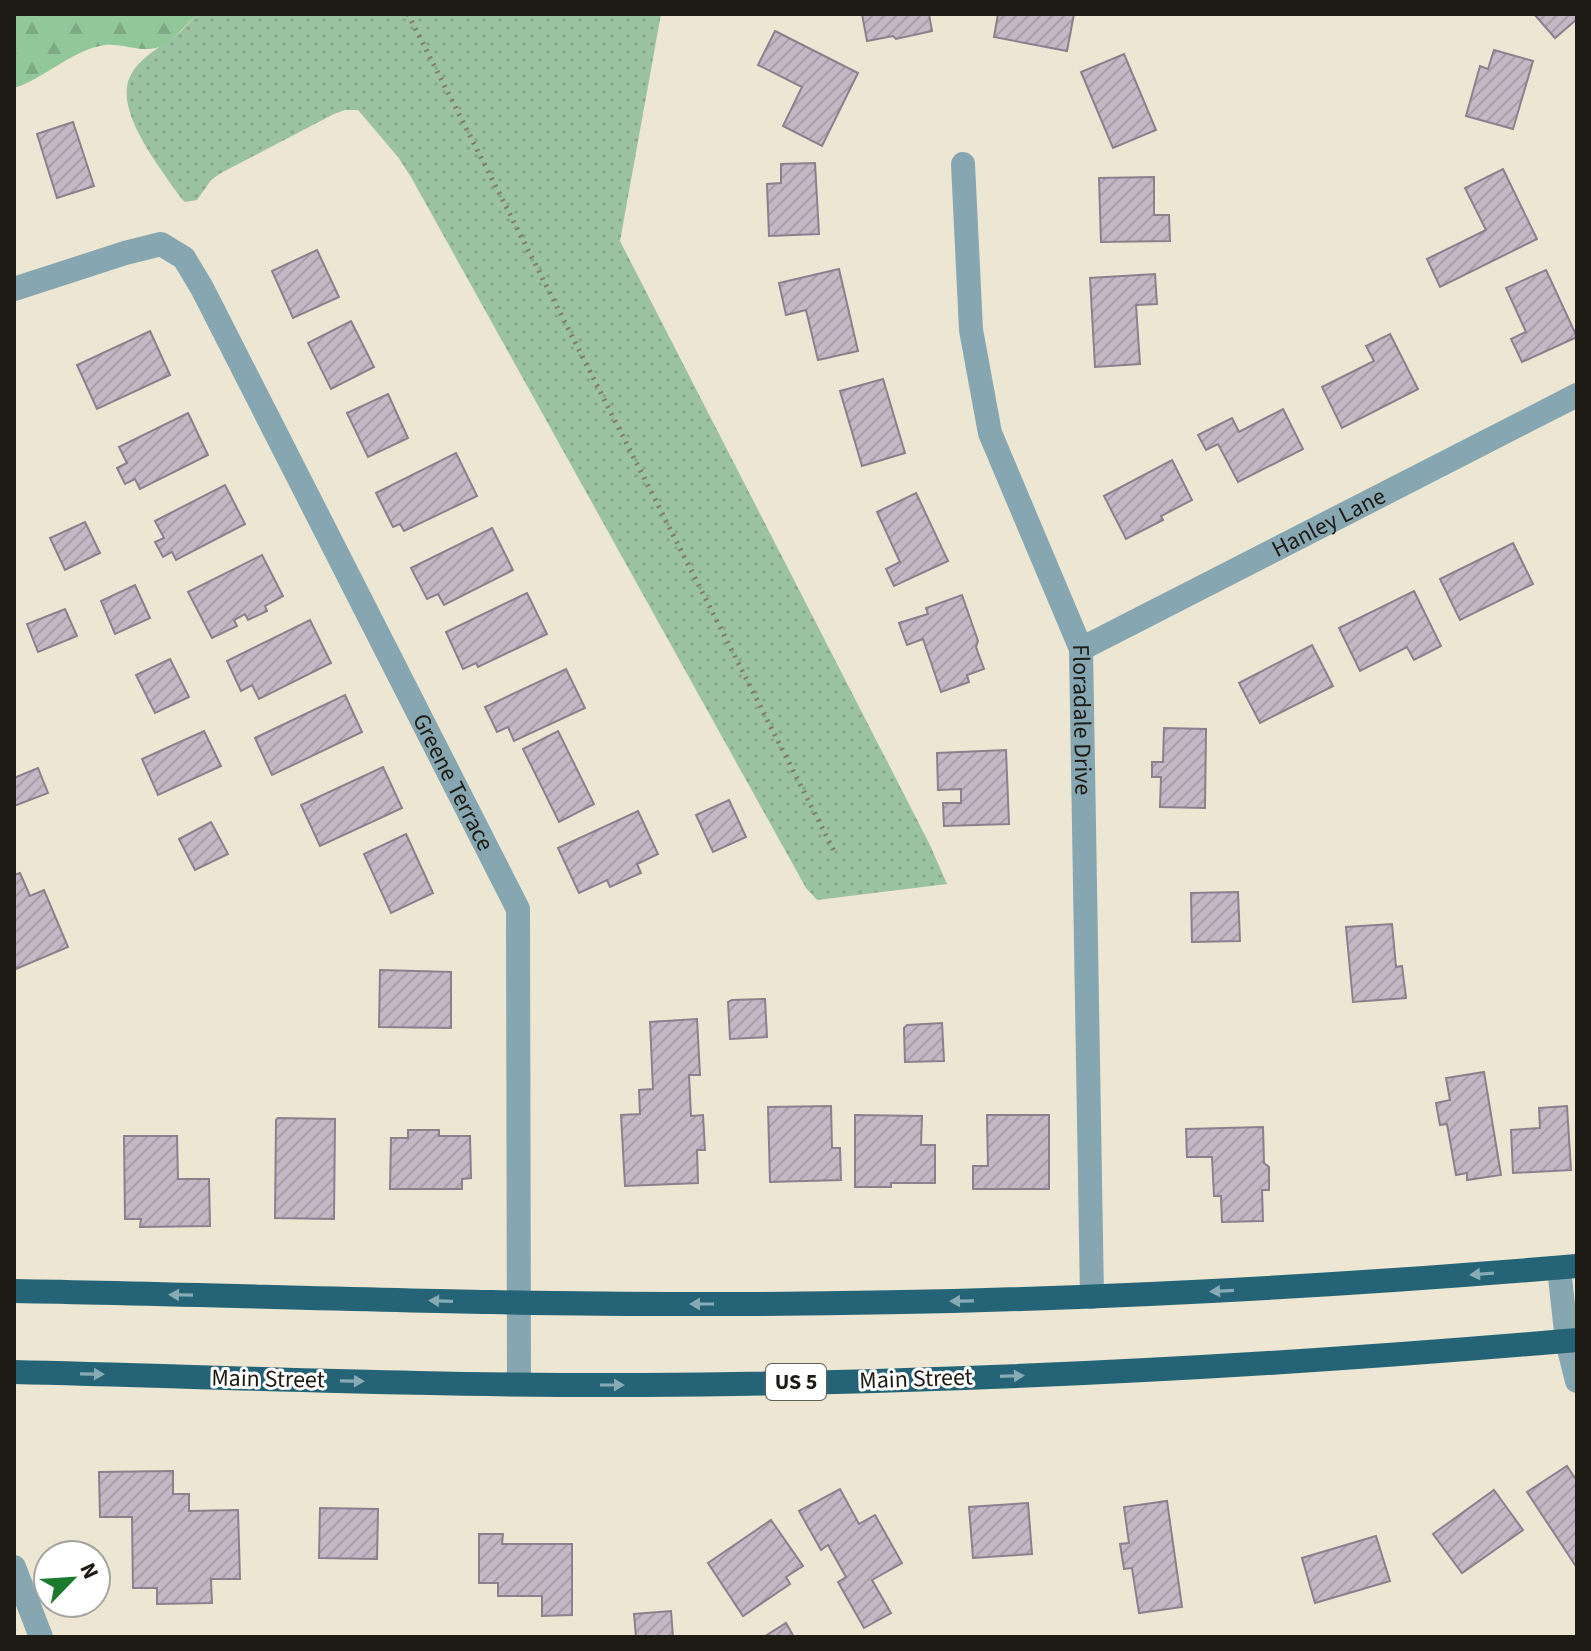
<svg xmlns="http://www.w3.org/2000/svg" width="1591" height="1651" font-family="'Source Sans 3',sans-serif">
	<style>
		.green { fill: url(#green-dots) }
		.forest { fill: url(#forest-firs) }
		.building { fill: url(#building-hatch); stroke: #8d7f8d; stroke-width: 2 }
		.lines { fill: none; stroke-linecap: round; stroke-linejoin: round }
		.path { stroke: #807c6f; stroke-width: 5; stroke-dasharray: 2 6; stroke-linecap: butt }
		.minor { stroke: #86a6b1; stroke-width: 24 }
		.trunk { stroke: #246476; stroke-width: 24 }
		.oneway { fill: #87aab4 }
		.labels { text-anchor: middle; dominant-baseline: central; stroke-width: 6; stroke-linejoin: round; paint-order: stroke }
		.shield { fill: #fff; stroke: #615f5a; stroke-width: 2 }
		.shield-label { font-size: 22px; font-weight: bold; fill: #1d1b14 }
		.street-label { font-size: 24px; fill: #1d1b14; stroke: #fff }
	</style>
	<defs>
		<pattern id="green-dots" width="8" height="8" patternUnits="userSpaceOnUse" patternTransform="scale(2)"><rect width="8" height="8" fill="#9cc3a1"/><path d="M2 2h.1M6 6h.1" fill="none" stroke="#86a78a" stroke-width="1.8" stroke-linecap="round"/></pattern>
		<pattern id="forest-firs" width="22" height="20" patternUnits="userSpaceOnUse" patternTransform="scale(2)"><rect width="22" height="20" fill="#92c799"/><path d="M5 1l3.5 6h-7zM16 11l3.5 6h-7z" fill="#7daa83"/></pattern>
		<pattern id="building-hatch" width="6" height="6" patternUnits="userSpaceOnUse" patternTransform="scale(2)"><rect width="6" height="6" fill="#c6b7c6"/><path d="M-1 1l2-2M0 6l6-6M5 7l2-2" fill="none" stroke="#aa9da9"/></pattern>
	</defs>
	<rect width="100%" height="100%" fill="#ece6d2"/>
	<path class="green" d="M201,14H661L620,241L929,843L947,884L817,900L806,888L411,177L398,157L358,110H345L334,114L221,173L211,180L197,200L185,202L181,198C163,172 122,121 127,87C130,64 155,50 173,38C183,31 189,20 201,14Z"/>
	<path class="forest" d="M14,14H201C184,22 175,43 156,48C140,52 121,43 105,45C71,50 46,78 14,88Z"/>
	<g class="building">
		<polygon points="862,14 929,14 932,31 896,39 893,36 867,41"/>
		<polygon points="998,14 1074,14 1067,51 994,37"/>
		<polygon points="1534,14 1577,14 1577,19 1555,38"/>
		<polygon points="775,31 858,73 822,146 783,126 802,87 758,65"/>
		<polygon points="1494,50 1533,61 1513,129 1466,116 1480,66 1488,69"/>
		<polygon points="1124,54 1156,130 1113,148 1081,72"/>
		<polygon points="73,122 94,186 57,198 37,134"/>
		<polygon points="815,163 819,234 769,236 767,184 781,183 781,164"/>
		<polygon points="1503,169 1537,239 1440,287 1427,259 1486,230 1465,188"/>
		<polygon points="1154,177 1154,215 1169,215 1170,241 1101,242 1099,178"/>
		<polygon points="317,250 339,297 293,318 272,271"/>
		<polygon points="839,269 858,351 818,360 806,310 786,315 779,283"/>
		<polygon points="1546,270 1577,337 1522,362 1511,339 1526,332 1506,288"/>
		<polygon points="1155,274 1157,304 1136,305 1140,364 1095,367 1090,278"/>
		<polygon points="351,321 374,367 331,389 308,343"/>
		<polygon points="150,331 170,375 97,409 77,365"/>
		<polygon points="1390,334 1418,389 1342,428 1322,387 1374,361 1366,346"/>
		<polygon points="883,379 905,453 862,466 840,391"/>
		<polygon points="388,394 408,438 368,457 347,413"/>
		<polygon points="1283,409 1303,449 1238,482 1218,444 1206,450 1198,435 1232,418 1239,432"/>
		<polygon points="188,413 208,455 140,489 135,479 125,484 117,468 127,463 119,447"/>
		<polygon points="456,453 477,496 404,531 400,524 393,527 376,493"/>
		<polygon points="1172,460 1192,500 1161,516 1163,520 1126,539 1104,496"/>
		<polygon points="225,485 245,524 176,560 172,552 163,557 155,542 164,538 155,521"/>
		<polygon points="916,493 948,561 894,586 886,569 900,562 877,512"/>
		<polygon points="85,522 100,553 65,570 50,538"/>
		<polygon points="492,528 513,570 444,605 438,594 427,599 411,568"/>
		<polygon points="1513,543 1533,584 1460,620 1440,579"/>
		<polygon points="262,555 283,596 265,606 267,611 248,620 245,614 234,620 237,626 212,638 188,592"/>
		<polygon points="135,585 150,618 115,634 101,601"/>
		<polygon points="1414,591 1441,646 1414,660 1407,647 1360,671 1339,628"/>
		<polygon points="527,593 547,634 478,667 476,663 463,669 446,632"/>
		<polygon points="962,595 978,641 976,647 984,669 967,675 969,682 941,692 923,639 907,645 899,623 928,614 926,608"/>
		<polygon points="65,609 77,636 38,652 27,624"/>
		<polygon points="310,620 331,663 259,699 252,685 241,691 227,661"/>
		<polygon points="1312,645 1333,686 1260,723 1239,683"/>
		<polygon points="170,659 189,697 155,713 136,675"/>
		<polygon points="566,669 585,708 514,741 508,727 497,732 485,707"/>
		<polygon points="345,695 362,732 272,775 255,738"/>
		<polygon points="1164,728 1206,729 1205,808 1160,807 1161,777 1152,777 1152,762 1163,762"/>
		<polygon points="204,731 221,766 158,795 142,759"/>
		<polygon points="558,731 594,804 559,822 523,749"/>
		<polygon points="1006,750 1009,824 944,826 943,803 961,803 961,789 938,790 937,753"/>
		<polygon points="383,767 402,808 320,846 301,805"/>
		<polygon points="38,768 48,793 14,806 14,778"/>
		<polygon points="729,800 746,837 713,852 696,815"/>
		<polygon points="638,811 658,854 637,864 641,873 610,887 607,880 579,893 558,848"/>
		<polygon points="211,822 228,854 195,870 179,839"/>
		<polygon points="406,834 433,893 391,913 364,854"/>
		<polygon points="20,873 30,896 44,890 68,947 16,969 14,963 14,875"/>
		<polygon points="1238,892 1240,941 1192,942 1191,893"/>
		<polygon points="1392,924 1396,967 1402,966 1406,998 1353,1002 1346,927"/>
		<polygon points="380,970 451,972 451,1028 379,1027"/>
		<polygon points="765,999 767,1037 730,1039 728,1002 732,1000"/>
		<polygon points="697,1019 700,1075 689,1075 691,1116 703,1115 705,1150 697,1150 698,1183 625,1186 621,1115 640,1114 639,1090 653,1089 650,1022"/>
		<polygon points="942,1023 944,1061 905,1062 904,1028 907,1025"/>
		<polygon points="1484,1072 1501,1175 1467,1180 1467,1173 1456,1175 1447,1124 1440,1125 1436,1103 1450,1100 1446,1078"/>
		<polygon points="831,1106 832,1148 840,1148 841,1180 770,1182 768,1107"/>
		<polygon points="1567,1106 1571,1170 1513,1173 1511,1130 1540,1128 1539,1108"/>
		<polygon points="855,1115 922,1116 921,1145 935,1145 935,1183 891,1183 891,1187 855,1187"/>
		<polygon points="987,1115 1049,1115 1049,1189 973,1189 973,1166 988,1166"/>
		<polygon points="278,1118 335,1119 334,1219 275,1218 276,1120"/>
		<polygon points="1263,1127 1264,1163 1269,1167 1269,1190 1262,1190 1263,1221 1222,1222 1221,1196 1214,1196 1212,1157 1187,1157 1186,1129"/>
		<polygon points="408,1130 439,1130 439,1136 470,1136 471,1178 462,1179 462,1189 390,1189 391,1138 408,1138"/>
		<polygon points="124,1136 177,1136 178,1179 209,1179 210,1226 140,1227 141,1219 125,1219"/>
		<polygon points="1567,1466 1577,1481 1577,1568 1527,1492"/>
		<polygon points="173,1471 173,1494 189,1494 189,1511 238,1510 240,1579 211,1579 212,1603 157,1604 157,1588 133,1588 132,1517 100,1517 99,1472"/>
		<polygon points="840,1489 859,1524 875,1515 902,1563 872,1580 891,1613 864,1628 838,1582 846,1577 828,1545 821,1550 799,1511"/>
		<polygon points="1494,1490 1523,1530 1462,1573 1433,1534"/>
		<polygon points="1167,1501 1182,1607 1139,1613 1132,1568 1124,1569 1120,1544 1129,1543 1124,1507"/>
		<polygon points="1028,1503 1032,1554 973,1558 969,1507"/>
		<polygon points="320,1508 378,1509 377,1559 319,1558"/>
		<polygon points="771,1520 803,1566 786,1577 790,1584 743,1616 708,1563"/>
		<polygon points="479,1534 503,1534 502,1544 572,1544 572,1615 542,1616 542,1596 498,1596 498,1583 479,1583"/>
		<polygon points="1376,1536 1390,1581 1315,1603 1302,1558"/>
		<polygon points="671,1611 673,1637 636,1637 634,1614"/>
		<polygon points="786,1623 794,1637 764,1637"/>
	</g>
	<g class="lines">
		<polyline class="path" points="408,14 836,855"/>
		<g class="minor">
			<path id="s1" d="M963,164L971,330L990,433L1081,649L1092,1297"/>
			<path id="s2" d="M14,289L125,253L161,244L184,258L202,288L518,909L519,1384"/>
			<path id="s3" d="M1081,649L1577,395"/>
			<polyline points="1559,1268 1567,1341 1577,1381"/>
			<polyline points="14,1567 41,1637"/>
		</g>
		<g class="trunk">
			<path d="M14,1291C250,1295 485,1305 721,1304C1007,1304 1292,1290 1577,1266"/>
			<path d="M14,1372C223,1377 433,1386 643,1385C955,1383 1266,1367 1577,1340"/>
		</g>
	</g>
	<defs><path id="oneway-solid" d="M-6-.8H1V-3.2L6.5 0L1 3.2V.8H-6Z" transform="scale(2)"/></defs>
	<g class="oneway">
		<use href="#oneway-solid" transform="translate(1482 1274) rotate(176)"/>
		<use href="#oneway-solid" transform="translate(1222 1291) rotate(177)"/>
		<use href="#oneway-solid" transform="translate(181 1295) rotate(-179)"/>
		<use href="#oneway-solid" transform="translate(441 1301) rotate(-178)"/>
		<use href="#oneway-solid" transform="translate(962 1301) rotate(179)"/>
		<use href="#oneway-solid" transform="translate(702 1304) rotate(-180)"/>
		<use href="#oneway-solid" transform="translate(92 1374) rotate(1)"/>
		<use href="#oneway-solid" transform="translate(1012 1376) rotate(-2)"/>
		<use href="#oneway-solid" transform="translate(352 1381) rotate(1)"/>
		<use href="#oneway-solid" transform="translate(612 1385)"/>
	</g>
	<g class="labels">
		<rect class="shield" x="766" y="1364" width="60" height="36" rx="6"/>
		<g class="shield-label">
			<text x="796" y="1382">US 5</text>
		</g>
		<g class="street-label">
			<text stroke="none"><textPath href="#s3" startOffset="278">Hanley Lane</textPath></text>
			<text stroke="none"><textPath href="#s1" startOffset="576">Floradale Drive</textPath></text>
			<text stroke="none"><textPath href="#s2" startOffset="770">Greene Terrace</textPath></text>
			<text transform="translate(268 1379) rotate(1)">Main Street</text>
			<text transform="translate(916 1379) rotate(-2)">Main Street</text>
		</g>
	</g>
	<rect width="1591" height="1651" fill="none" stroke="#1d1b14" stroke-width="32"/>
	<g transform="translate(72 1579) rotate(65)"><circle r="38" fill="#ffffff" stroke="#a5a4a1" stroke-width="2"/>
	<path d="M0-6L14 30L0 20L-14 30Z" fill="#1b7a2b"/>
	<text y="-12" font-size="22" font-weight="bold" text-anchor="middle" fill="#1d1b14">N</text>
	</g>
</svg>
